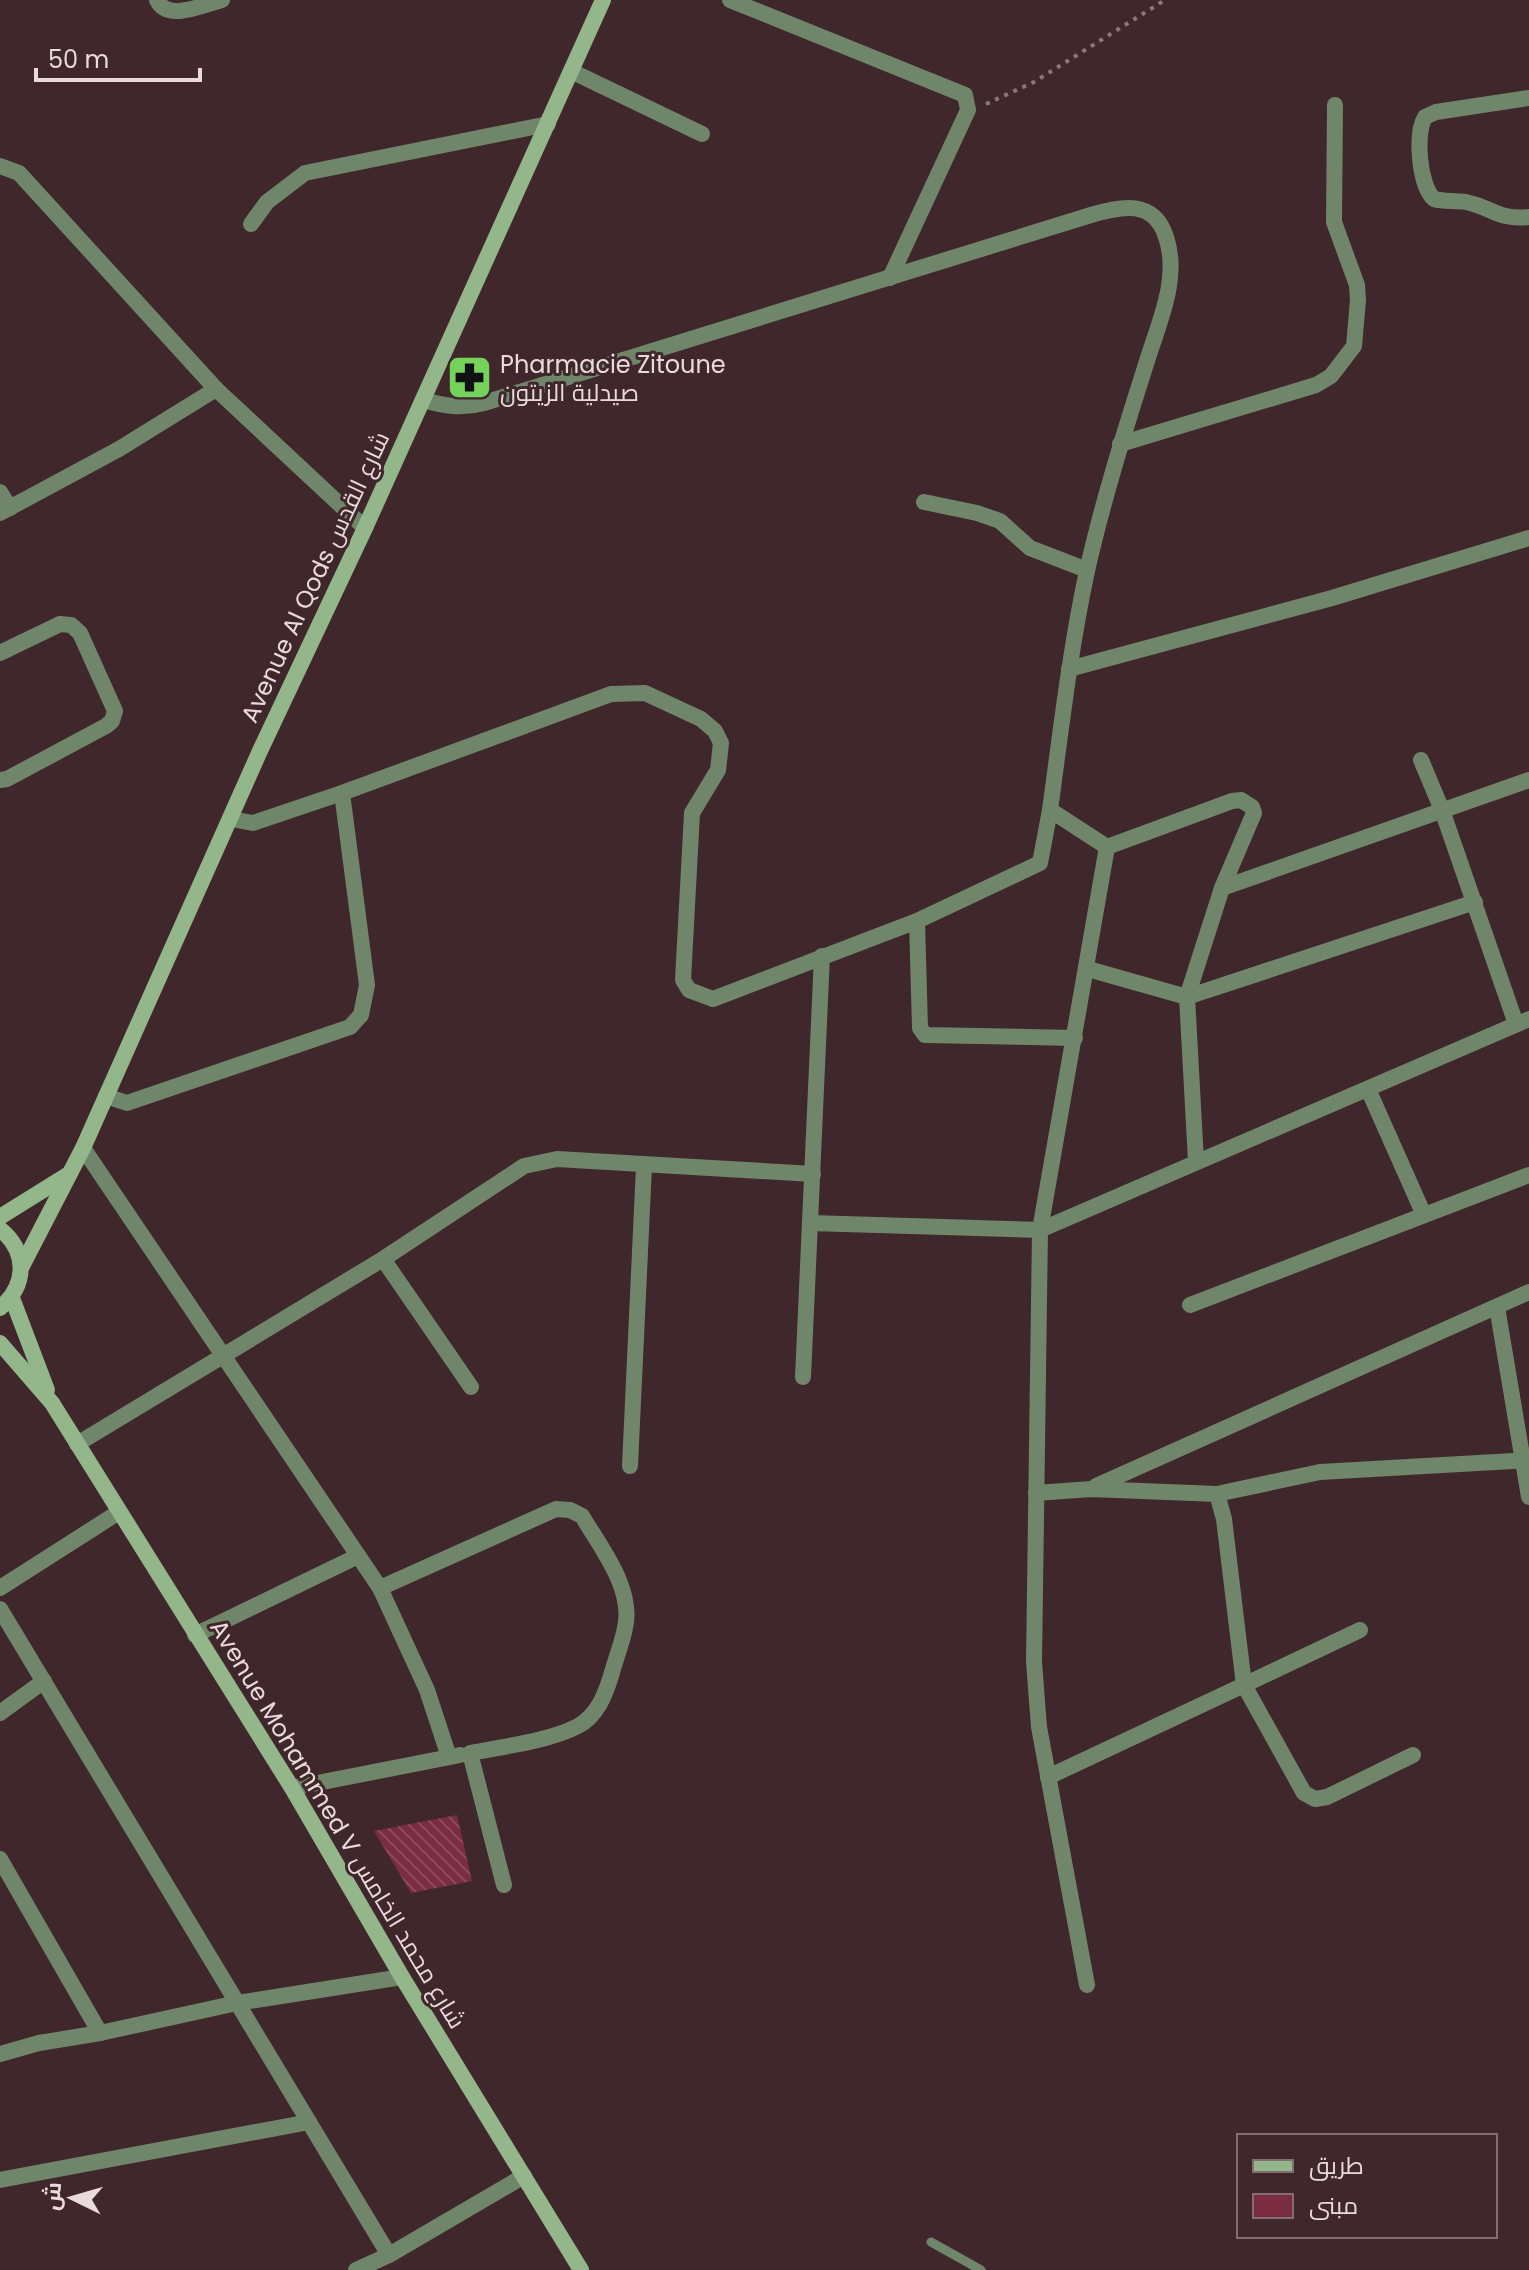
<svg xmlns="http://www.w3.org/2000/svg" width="1529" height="2270" font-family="Poppins,Cairo,sans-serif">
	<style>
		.building { fill: url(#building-back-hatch) }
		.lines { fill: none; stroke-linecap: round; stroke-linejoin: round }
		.path { stroke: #8b777a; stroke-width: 4; stroke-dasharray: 4 6; stroke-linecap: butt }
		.lane { stroke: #6f866a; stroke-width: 9 }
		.street { stroke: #6f866a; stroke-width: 16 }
		.secondary { stroke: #93b78a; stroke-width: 16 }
		.labels { text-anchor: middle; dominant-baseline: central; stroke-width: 6; stroke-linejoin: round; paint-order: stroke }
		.poi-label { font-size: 24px; fill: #eadadc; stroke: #3f272b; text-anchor: start }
		.street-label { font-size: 24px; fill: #eadadc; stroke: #3f272b }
	</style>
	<defs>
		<pattern id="building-back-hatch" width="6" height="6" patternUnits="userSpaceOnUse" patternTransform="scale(2)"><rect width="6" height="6" fill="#7a2c40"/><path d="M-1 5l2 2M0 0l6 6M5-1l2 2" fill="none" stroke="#8d4a5b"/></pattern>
	</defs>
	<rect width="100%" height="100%" fill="#3f272b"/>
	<polygon class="building" points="457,1815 472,1881 411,1893 374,1831"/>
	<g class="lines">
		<polyline class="path" points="986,104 1034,82 1165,0"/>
		<polyline class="lane" points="931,2242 981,2270"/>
		<g class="street">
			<path d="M157,0C167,22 203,5 222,0"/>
			<polyline points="730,0 965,95 968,110 890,278"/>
			<polyline points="571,71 702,134"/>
			<path d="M1529,98L1436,112L1425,117C1415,134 1419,185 1434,199C1444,202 1455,200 1466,202C1493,208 1498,220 1529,217"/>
			<polyline points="0,166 19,173 216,389 365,528"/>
			<polyline points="251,224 267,202 305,173 548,124"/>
			<path d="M423,400C444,406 462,409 484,403L1091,215C1121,206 1154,199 1166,237C1180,278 1159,322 1147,361C1125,430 1103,500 1087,571C1070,650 1061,730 1050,810L1107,847"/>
			<polyline points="1120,444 1316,385 1331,376 1354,346 1358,300 1357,285 1334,222 1335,105"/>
			<polyline points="0,492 10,508"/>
			<polyline points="924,502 977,513 1000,521 1030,548 1087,570"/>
			<polyline points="0,513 119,449 216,389"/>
			<polyline points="0,653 60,624 71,625 80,633 115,711 112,721 106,726 7,779 0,780"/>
			<polyline points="1069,669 1332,598 1529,538"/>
			<polyline points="1421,760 1442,810 1516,1024"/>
			<polyline points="231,819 253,823 342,793 611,694 645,693 701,719 715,731 721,743 718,770 692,813 683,980 689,990 713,999 917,921 1040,863 1050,810"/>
			<polyline points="1107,847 1232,801 1241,800 1252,807 1254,813 1222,888 1187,997 1196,1161"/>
			<polyline points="1222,888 1529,780"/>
			<polyline points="917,921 920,1028 925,1035 1075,1038"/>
			<polyline points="1088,969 1187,997 1475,902"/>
			<polyline points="1368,1089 1424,1215"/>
			<polyline points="106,1096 127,1103 350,1027 361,1015 367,985 342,793"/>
			<polyline points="83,1148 380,1588 427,1690 449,1757"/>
			<polyline points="810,1223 1040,1230 1529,1019"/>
			<polyline points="383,1259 471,1387"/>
			<polyline points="1190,1305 1529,1175"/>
			<polyline points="1497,1307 1529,1497"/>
			<polyline points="803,1377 822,956"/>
			<polyline points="77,1444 383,1259 524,1166 557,1159 813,1174"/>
			<polyline points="630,1466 644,1166"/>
			<polyline points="1096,1486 1529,1292"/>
			<polyline points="1036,1493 1091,1489 1217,1494 1224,1519 1244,1685 1360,1630"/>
			<polyline points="1217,1494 1320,1472 1529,1460"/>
			<polyline points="0,1588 119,1512"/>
			<path d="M380,1588L556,1509L570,1510L582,1516C601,1548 634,1589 625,1628C622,1644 615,1660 611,1676C605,1695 597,1716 578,1726C550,1741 501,1747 470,1753L504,1885"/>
			<polyline points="0,1609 389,2255"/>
			<polyline points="195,1635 358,1556"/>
			<polyline points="0,1713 44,1681"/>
			<polyline points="1048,1777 1244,1685 1304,1793 1315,1799 1327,1797 1413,1755"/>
			<polyline points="292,1788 460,1755"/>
			<polyline points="0,1859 100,2033"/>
			<polyline points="1087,1985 1039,1727 1034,1662 1040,1230 1107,847"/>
			<polyline points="0,2054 39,2043 100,2033 237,2003 402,1977"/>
			<polyline points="0,2180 309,2122"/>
			<polyline points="356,2270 389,2255 524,2176"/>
		</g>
		<g class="secondary">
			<polyline points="0,1217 69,1174"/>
			<path d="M0,1229C28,1252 27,1285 0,1308"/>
			<polyline points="22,1266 83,1148 259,753 365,528 603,0"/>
			<polyline points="12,1298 47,1390"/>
			<polyline points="0,1343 52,1403 292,1788 402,1977 581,2270"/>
		</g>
	</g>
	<defs>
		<symbol id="pharmacy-square" viewBox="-11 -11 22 22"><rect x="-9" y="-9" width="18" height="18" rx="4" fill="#75d25b" stroke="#3f272b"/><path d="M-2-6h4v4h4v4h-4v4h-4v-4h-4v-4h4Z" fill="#111"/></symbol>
	</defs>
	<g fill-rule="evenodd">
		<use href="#pharmacy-square" x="444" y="352" width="51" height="51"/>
	</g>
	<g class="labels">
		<g class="poi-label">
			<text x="500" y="364">Pharmacie Zitoune<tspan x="500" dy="28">صيدلية الزيتون</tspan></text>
		</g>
		<g class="street-label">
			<text transform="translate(315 577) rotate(-65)">Avenue Al Qods شارع القدس</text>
			<text transform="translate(338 1824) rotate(59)">Avenue Mohammed V شارع محمد الخامس</text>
		</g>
	</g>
	<rect x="1237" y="2134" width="260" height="104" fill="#3f272b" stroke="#836f72" stroke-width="2"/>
	<rect x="1253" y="2160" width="40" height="12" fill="#93b78a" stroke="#836f72" stroke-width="2"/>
	<text x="1309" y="2174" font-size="24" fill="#eadadc">طريق</text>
	<rect x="1253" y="2194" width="40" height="24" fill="#7a2c40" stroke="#836f72" stroke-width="2"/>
	<text x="1309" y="2214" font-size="24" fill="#eadadc">مبنى</text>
	<g transform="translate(72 2198) rotate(275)" stroke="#3f272b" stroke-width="6" paint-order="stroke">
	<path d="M0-6L14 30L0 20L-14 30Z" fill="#eadadc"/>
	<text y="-12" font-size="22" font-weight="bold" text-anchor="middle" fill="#eadadc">ش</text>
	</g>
	<path d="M36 68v12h164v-12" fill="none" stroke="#eadadc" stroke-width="4"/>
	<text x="48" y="68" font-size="24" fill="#eadadc" stroke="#3f272b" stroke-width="6" paint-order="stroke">50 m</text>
</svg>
